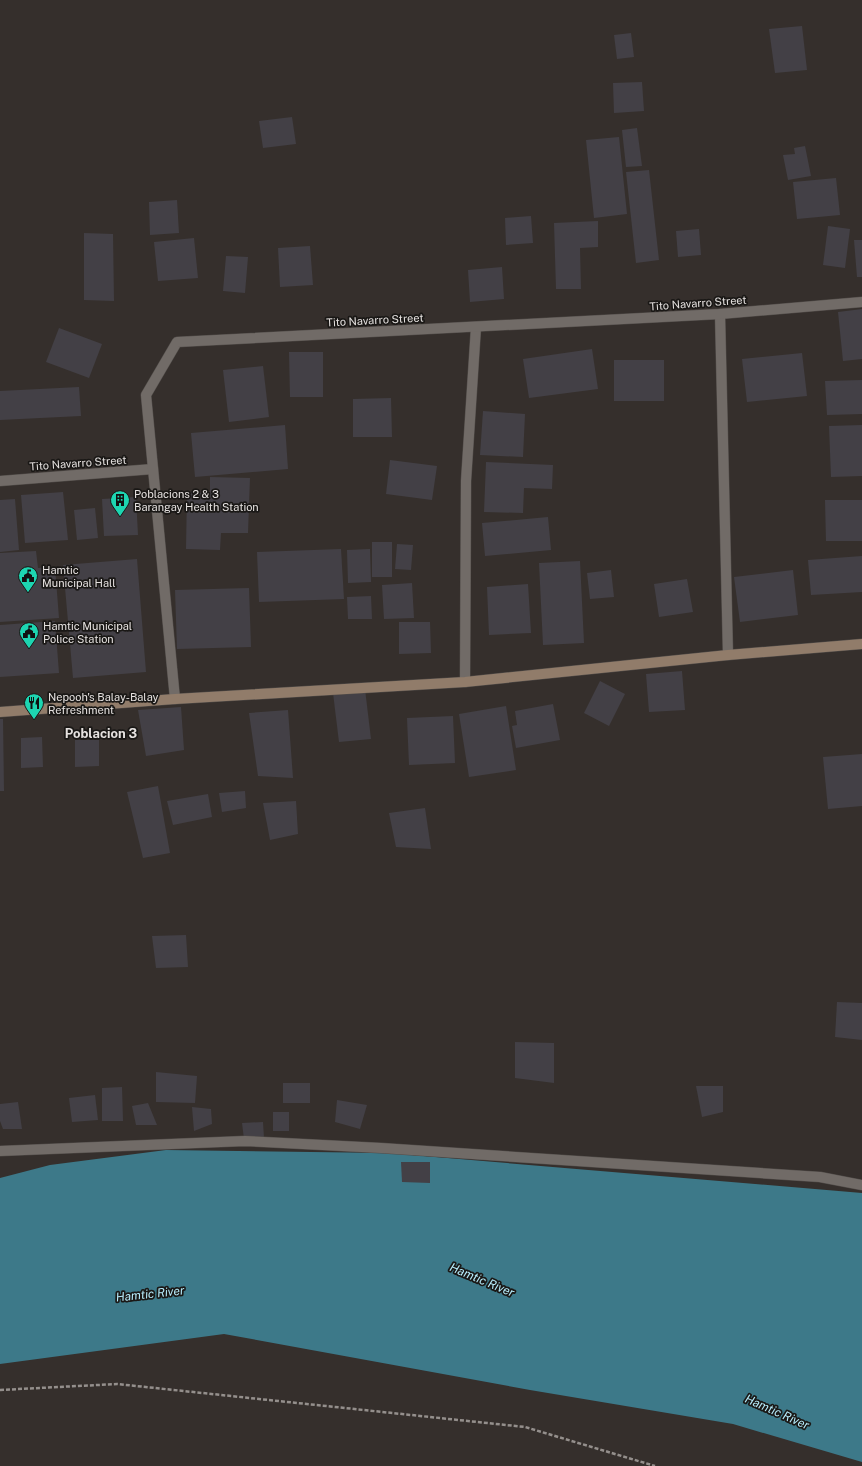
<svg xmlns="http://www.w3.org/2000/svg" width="862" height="1466" font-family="'Public Sans',sans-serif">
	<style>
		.water { fill: #3d7989 }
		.building { fill: #434046 }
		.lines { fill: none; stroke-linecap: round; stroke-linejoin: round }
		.street-casing { stroke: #514c49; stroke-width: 11 }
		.secondary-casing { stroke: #514c49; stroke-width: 11 }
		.path { stroke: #948f8c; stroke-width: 2.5; stroke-dasharray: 4 2; stroke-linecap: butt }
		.street { stroke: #716b67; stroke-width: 10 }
		.secondary { stroke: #917c6a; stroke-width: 10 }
		.labels { text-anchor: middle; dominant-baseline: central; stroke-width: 3.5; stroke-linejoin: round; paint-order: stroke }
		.street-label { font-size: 11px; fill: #e6e2e0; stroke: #1a1816 }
		.poi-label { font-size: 11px; fill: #e6e2e0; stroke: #1a1816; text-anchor: start }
		.water-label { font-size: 12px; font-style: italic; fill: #b7edfc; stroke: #1a1816 }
		.quarter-label { font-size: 13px; font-weight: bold; fill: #e6e2e0; stroke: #1a1816 }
	</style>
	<rect width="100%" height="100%" fill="#352f2c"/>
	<polygon class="water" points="166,1150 388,1153 862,1193 862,1462 733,1424 530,1390 224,1334 0,1364 0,1178 50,1165"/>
	<g class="building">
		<polygon points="802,26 807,70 775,73 769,29"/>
		<polygon points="631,33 634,57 617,59 614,35"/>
		<polygon points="642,82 644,111 614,113 613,83"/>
		<polygon points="292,117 296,144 263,148 259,121"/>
		<polygon points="637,128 642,166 626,167 622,130"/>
		<polygon points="619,137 627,214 594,218 586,140"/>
		<polygon points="805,146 811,176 788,180 783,155 795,154 794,148"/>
		<polygon points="649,170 659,260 636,263 626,172"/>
		<polygon points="836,178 840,215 797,219 793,182"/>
		<polygon points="177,200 179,233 150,235 149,202"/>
		<polygon points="531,216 533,243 506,245 505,218"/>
		<polygon points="598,221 598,247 580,248 581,289 556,289 554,223"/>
		<polygon points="828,226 850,229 845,268 823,265"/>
		<polygon points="699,229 701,255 678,257 676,231"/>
		<polygon points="84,233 113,234 114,301 84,300"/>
		<polygon points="194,238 198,278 158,281 154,242"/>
		<polygon points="854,240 862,240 862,277 857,277"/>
		<polygon points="310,246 313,285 280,287 278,248"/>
		<polygon points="226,256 248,257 245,293 223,291"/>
		<polygon points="502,267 504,299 470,302 468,270"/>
		<polygon points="862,309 862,359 843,361 838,312"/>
		<polygon points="59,328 102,344 89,378 46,362"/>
		<polygon points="592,349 598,389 529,398 523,359"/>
		<polygon points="289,352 323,352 323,397 290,397"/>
		<polygon points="802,353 807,396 747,402 742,359"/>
		<rect x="614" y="360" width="50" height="41"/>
		<polygon points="263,366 269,417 229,422 223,370"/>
		<polygon points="862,380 862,414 827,415 825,381"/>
		<polygon points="79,387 81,416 0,420 0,391"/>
		<polygon points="391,398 392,437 353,437 353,399"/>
		<polygon points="483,411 525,414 523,457 480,455"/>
		<polygon points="285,425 288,469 195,477 191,433"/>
		<polygon points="862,425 862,476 831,477 829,426"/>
		<polygon points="390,460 437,466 432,500 386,494"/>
		<polygon points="486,462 553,465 552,489 524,488 523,513 484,512"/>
		<polygon points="210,477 250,478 248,533 221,533 220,550 186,549 187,492 210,493"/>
		<polygon points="63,492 68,540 25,543 21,495"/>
		<polygon points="136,497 138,535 104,536 102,499"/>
		<polygon points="15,499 19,550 0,552 0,500"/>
		<polygon points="825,500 862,500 862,541 826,541"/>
		<polygon points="95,508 98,538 77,540 74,510"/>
		<polygon points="548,517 551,550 485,556 482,523"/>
		<rect x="372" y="542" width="20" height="35"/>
		<polygon points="397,544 413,545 411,570 395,569"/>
		<polygon points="341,549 344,599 259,602 257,552"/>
		<polygon points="370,549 371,582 348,583 347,550"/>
		<polygon points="36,551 38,568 55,567 59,618 0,622 0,553"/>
		<polygon points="862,556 862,592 811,595 808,560"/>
		<polygon points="137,559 146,672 73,678 63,565"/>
		<polygon points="580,561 584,643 543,645 539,563"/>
		<polygon points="611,570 614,597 590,599 587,573"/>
		<polygon points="793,570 798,615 740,622 734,577"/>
		<polygon points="687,579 693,612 659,617 654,584"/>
		<polygon points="412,583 414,618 384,619 382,585"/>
		<polygon points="528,584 531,633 489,635 487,587"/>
		<polygon points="249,588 251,647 177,649 175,590"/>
		<polygon points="371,596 372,619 348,619 347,597"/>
		<polygon points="55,621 59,673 0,677 0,625"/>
		<polygon points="399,622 430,622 431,653 399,654"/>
		<polygon points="682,671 685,710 649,712 646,674"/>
		<polygon points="600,681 625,694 609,726 584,713"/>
		<polygon points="365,689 371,739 339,742 333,693"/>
		<polygon points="553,704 560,740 516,748 512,726 517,725 515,711"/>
		<polygon points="506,706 516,770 469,777 459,714"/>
		<polygon points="181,707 184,750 146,756 138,710"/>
		<polygon points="288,710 293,778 258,776 249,713"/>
		<polygon points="453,716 455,763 409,765 407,718"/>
		<polygon points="0,719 3,719 4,791 0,791"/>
		<polygon points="42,737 43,767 21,768 21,738"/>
		<polygon points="75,740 99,740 99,766 75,767"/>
		<polygon points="862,754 862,806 828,809 823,757"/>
		<polygon points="158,786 170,853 143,858 127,792"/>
		<polygon points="245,791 246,808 222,812 219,793"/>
		<polygon points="208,794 212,817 173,825 167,801"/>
		<polygon points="296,801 298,834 270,840 263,803"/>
		<polygon points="425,808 431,849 396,847 389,813"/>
		<polygon points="186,935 188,967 156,968 152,936"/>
		<polygon points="837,1002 862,1003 862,1040 835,1037"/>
		<polygon points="515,1042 554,1043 554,1083 515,1078"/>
		<polygon points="156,1072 197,1076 195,1103 156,1102"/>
		<rect x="283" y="1083" width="27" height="20"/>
		<polygon points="696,1086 723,1086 723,1112 702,1117"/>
		<polygon points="122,1087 123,1121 102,1121 102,1088"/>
		<polygon points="95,1095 98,1120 72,1122 69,1098"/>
		<polygon points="337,1100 367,1105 360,1129 335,1122"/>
		<polygon points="18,1102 22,1129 3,1129 0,1121 0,1104"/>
		<polygon points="148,1103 157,1125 136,1125 132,1106"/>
		<polygon points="192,1107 211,1109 212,1124 194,1131"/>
		<rect x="273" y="1112" width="16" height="19"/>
		<polygon points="263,1122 264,1138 244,1139 242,1123"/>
		<polygon points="401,1162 430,1162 430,1183 402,1182"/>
	</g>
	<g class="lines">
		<defs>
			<g id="street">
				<polyline points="720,314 728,655"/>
				<polyline points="0,481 153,469"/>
				<polyline points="465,682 466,481 476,327"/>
				<polyline points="175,699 146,395 177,342 720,314 862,302"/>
				<polyline points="0,1151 245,1141 381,1148 820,1177 862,1185"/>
			</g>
			<polyline id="secondary" points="0,712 175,699 465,682 728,655 862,644"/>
		</defs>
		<use href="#street" class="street-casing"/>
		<use href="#secondary" class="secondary-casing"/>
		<polyline class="path" points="0,1390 117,1384 525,1427 655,1466"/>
		<use href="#street" class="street"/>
		<use href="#secondary" class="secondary"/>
	</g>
	<defs>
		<symbol id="building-pin" viewBox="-11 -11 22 30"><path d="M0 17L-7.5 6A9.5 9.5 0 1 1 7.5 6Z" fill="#1dd5b1" stroke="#1a1816"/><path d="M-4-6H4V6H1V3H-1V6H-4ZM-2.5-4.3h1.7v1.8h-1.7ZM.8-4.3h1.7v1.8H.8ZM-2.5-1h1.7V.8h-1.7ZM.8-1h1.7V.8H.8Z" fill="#111"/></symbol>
		<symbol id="civic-pin" viewBox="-11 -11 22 30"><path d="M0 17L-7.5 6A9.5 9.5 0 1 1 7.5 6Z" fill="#1dd5b1" stroke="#1a1816"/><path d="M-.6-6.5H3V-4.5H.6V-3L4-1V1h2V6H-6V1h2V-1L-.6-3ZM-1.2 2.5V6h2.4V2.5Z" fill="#111"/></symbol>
		<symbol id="restaurant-pin" viewBox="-11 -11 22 30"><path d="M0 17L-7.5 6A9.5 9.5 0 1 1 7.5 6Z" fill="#1dd5b1" stroke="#1a1816"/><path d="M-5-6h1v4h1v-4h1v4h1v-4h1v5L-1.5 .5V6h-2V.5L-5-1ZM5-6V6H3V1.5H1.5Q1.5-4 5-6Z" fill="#111"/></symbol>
	</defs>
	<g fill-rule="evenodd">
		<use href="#building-pin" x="109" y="489" width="22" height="30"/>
		<use href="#civic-pin" x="17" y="565" width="22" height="30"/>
		<use href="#civic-pin" x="18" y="621" width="22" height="30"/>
		<use href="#restaurant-pin" x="23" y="692" width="22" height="30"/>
	</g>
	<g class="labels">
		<g class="street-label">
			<text transform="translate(698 303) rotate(-4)">Tito Navarro Street</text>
			<text transform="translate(375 320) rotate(-3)">Tito Navarro Street</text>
			<text transform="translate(78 463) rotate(-4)">Tito Navarro Street</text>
		</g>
		<g class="poi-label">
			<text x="134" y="494">Poblacions 2 &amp; 3<tspan x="134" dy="13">Barangay Health Station</tspan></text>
			<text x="42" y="570">Hamtic<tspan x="42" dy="13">Municipal Hall</tspan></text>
			<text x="43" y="626">Hamtic Municipal<tspan x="43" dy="13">Police Station</tspan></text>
			<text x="48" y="697">Nepooh's Balay-Balay<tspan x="48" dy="13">Refreshment</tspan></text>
		</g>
		<g class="water-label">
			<text transform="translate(482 1280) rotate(23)">Hamtic River</text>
			<text transform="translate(150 1294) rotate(-6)">Hamtic River</text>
			<text transform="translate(777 1412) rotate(24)">Hamtic River</text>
		</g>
		<g class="quarter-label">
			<text x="101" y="733">Poblacion 3</text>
		</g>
	</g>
</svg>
